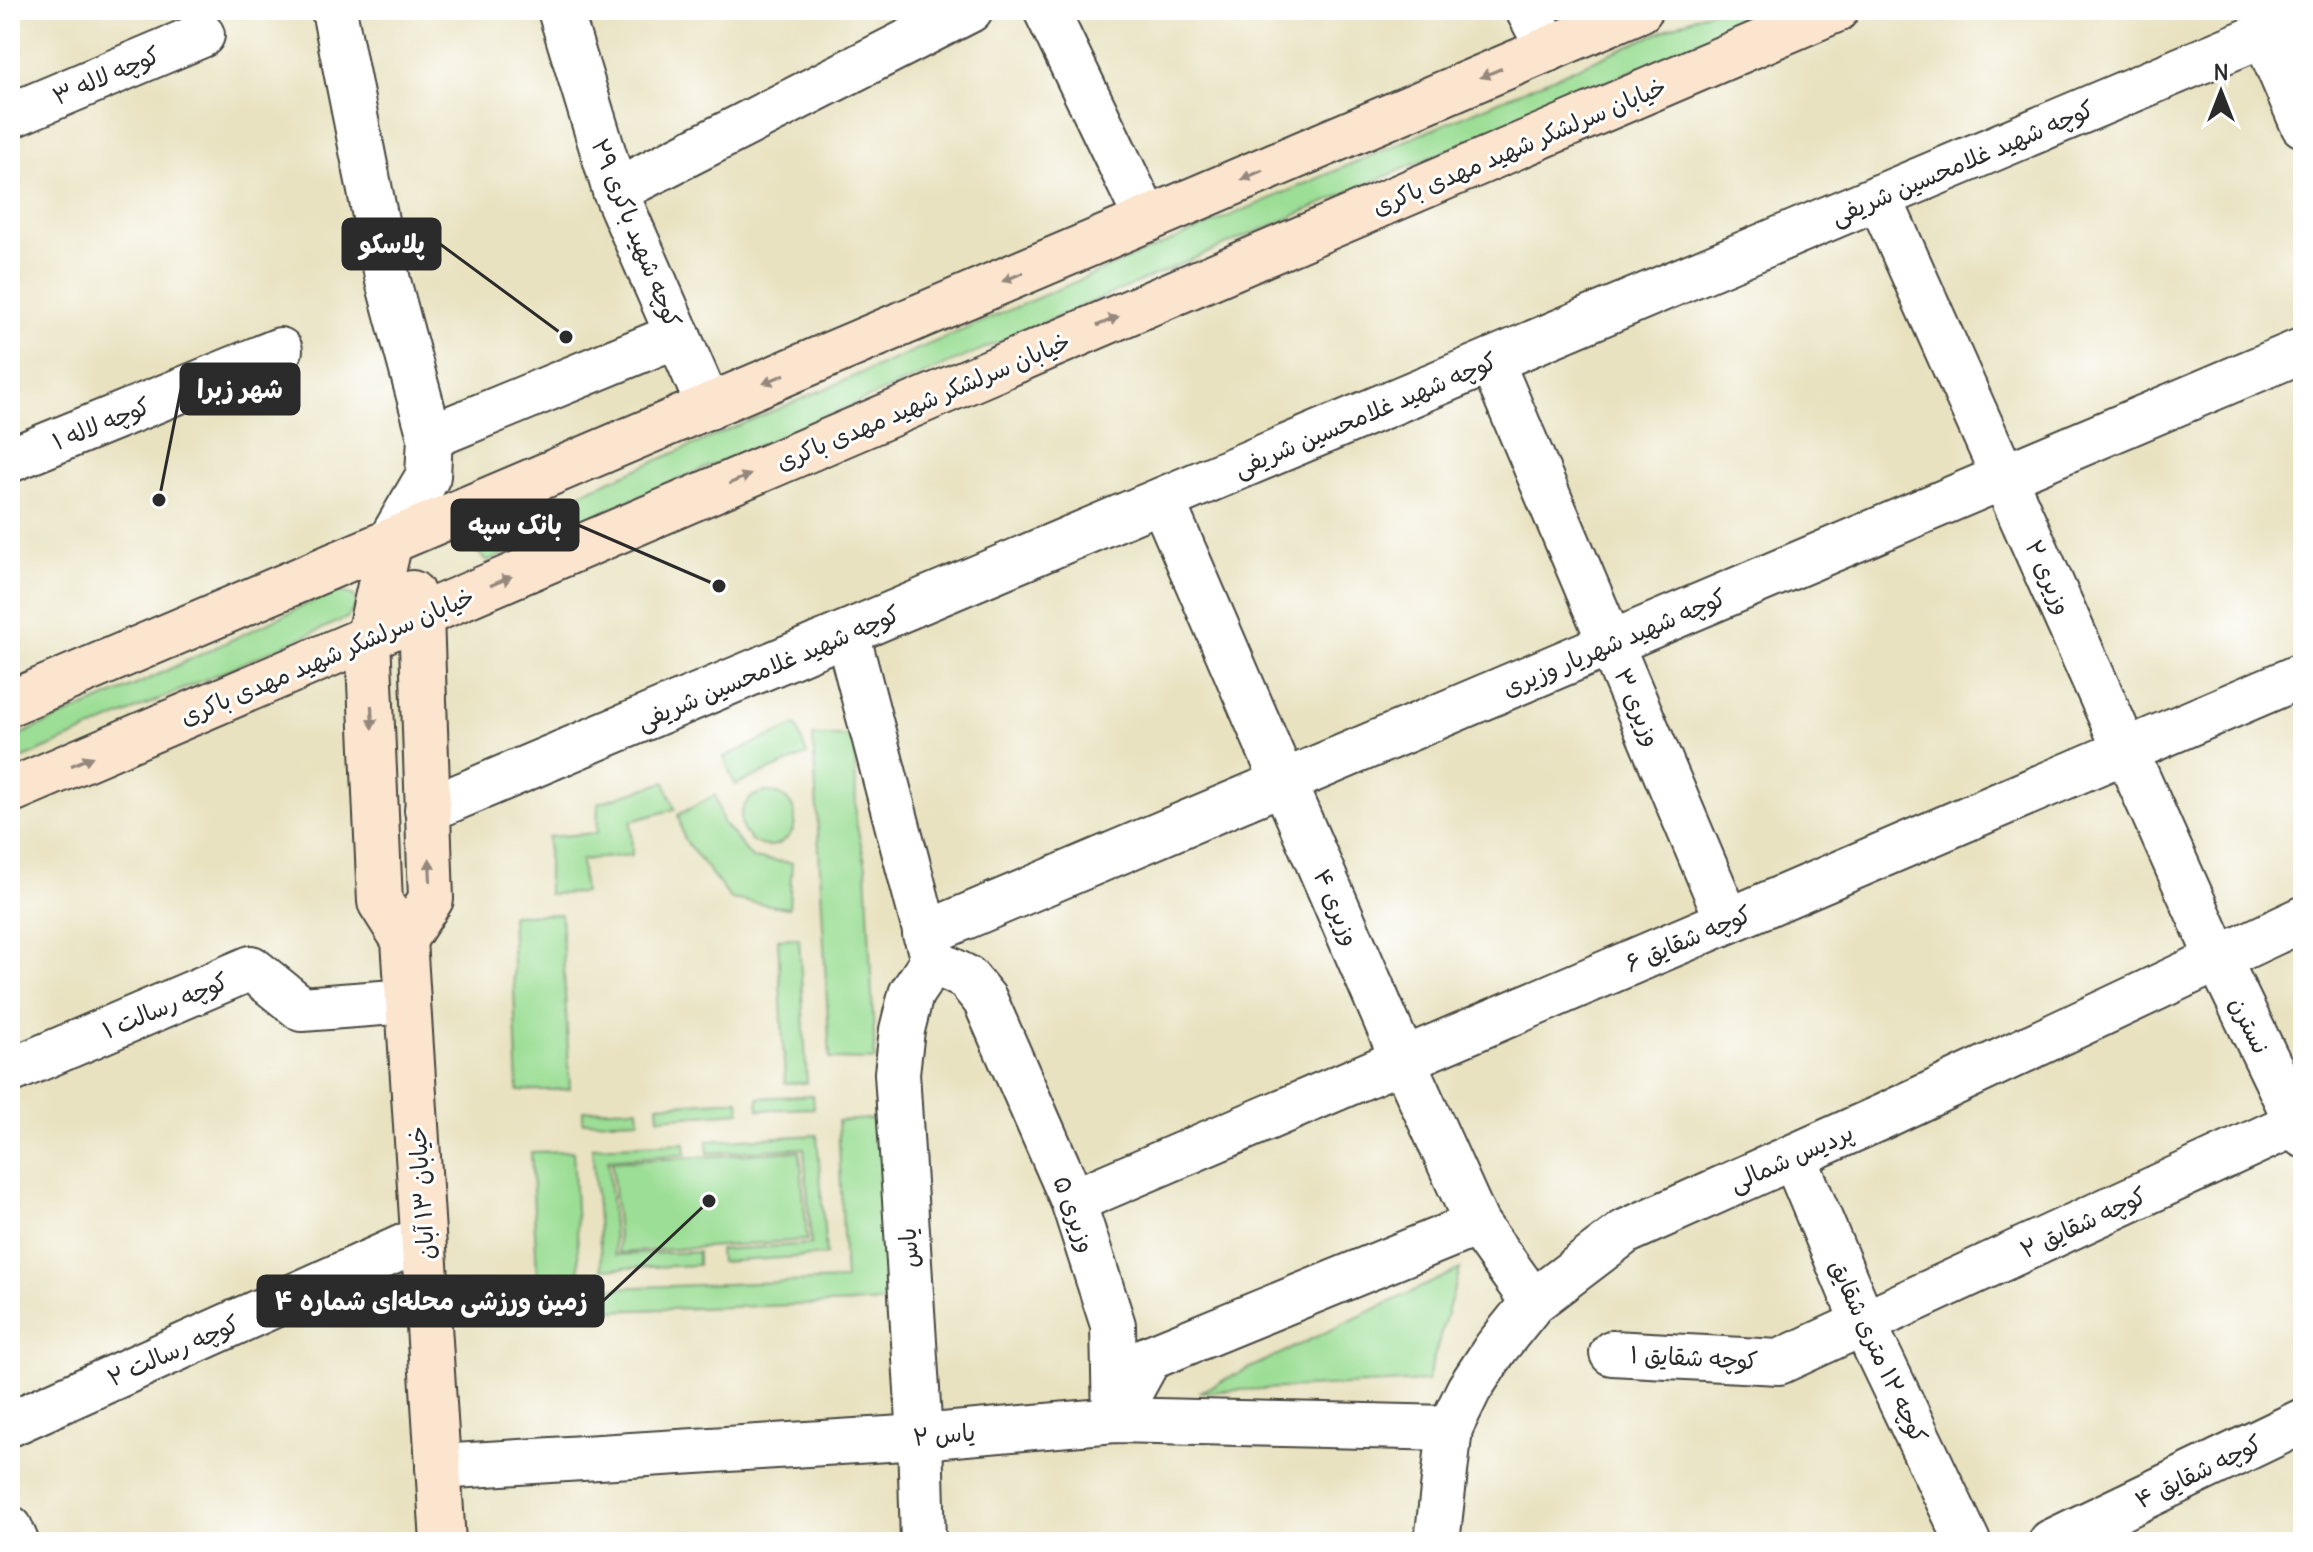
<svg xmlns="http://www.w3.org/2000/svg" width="2313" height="1552" font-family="Delius,'Playpen Sans Arabic',sans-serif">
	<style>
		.green { fill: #9cde95; stroke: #648460; stroke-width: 2 }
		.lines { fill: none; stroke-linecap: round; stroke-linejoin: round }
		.street-casing { stroke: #474641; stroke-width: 48 }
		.secondary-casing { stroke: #474641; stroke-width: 48 }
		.street { stroke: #fff; stroke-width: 44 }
		.secondary { stroke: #fce5cf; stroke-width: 44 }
		.oneway { fill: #94887d }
		.labels { text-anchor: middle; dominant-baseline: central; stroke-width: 6; stroke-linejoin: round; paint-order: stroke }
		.street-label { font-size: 24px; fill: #2b2b2b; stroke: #fff }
		.leader { fill: none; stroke: #2b2b2b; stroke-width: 3 }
		.callout-dot { fill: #2b2b2b; stroke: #fff; stroke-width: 3 }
		.callout { fill: #2b2b2b; stroke: #2b2b2b; stroke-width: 3 }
		.callout-label { font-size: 26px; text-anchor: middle; font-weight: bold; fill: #fff }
	</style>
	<rect width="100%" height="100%" fill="#fff"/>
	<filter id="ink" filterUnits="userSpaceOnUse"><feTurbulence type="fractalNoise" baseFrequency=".0125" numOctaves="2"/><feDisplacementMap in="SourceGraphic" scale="16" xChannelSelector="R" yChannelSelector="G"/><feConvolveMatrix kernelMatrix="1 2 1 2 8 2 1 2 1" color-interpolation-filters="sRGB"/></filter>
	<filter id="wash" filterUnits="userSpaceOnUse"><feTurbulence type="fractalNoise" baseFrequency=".006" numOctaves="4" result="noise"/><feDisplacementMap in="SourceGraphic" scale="32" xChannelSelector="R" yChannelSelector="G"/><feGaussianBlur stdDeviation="1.8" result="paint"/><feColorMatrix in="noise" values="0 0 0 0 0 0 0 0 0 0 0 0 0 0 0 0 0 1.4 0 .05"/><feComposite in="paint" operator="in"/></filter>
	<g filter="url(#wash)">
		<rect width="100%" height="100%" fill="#e8e2c0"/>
		<g class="green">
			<polygon points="1712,10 1774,10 488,561 477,552 485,534"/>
			<polygon points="335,591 353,595 357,604 347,618 10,764 10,739 134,686"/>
			<polygon points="796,725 807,755 735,785 724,757"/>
			<polygon points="813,736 855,736 856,822 866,866 875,1060 830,1059"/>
			<polygon points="665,782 675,809 631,821 632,855 581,860 584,893 548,894 548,837 597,833 598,803"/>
			<circle cx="768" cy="819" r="27"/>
			<polygon points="715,795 723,823 752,858 792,863 789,908 731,899 684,839 678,815"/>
			<polygon points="561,914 570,1089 518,1091 511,915"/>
			<polygon points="799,938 807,1083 785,1083 778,939"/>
			<polygon points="813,1095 814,1108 759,1110 758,1098"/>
			<polygon points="739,1100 740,1112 659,1118 658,1105"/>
			<polygon points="638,1108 639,1120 583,1122 583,1110"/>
			<polygon points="885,1118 894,1302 539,1313 531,1152 573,1151 580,1289 845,1280 838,1121"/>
			<polygon points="817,1135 826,1255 720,1262 719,1250 811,1244 804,1148 708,1153 707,1141"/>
			<polygon points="685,1143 686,1154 608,1160 615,1255 698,1252 698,1265 602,1269 592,1147"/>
			<polygon points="800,1151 807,1240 619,1253 612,1162"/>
			<polygon points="1460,1269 1427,1381 1199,1392"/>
		</g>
	</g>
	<g filter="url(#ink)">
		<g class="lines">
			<defs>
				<g id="street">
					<polyline points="334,10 388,281 430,437 428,476 390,541"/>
					<polyline points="560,10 615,191 709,407"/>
					<polyline points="1046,10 1147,220"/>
					<polyline points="1528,10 1549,49"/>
					<polyline points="2264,34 2303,125"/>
					<polyline points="10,116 202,35"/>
					<polyline points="615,191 970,10"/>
					<polyline points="1879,197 2218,958 2303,1135"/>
					<polyline points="1491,361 1728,921"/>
					<polyline points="430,437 678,335"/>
					<polyline points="10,460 280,350"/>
					<polyline points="1162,500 1403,1060 1477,1224 1533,1302"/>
					<polyline points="847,633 933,961 967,978 985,1000 1073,1201 1113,1325 1115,1420 1149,1358 1477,1224"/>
					<polyline points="427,810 2303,18"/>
					<polyline points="925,934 2303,350"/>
					<polyline points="10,1071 251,968 302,1009 408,1001"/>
					<polyline points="1794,1157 1864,1324 1968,1542"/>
					<polyline points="1073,1201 2303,675"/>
					<polyline points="1612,1353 1779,1362 2303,1120"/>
					<polyline points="10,1424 423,1238"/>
					<polyline points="438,1467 920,1437 1115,1420 1450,1428"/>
					<polyline points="10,1528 16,1542"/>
					<polyline points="923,1542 920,1437 897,1073 902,1030 911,994 933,961"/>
					<polyline points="1437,1542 1450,1428 1469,1389 1496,1348 1533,1302 1625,1232 1884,1116 2303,919"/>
					<polyline points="2051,1542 2303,1421"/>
				</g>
				<g id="secondary">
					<polyline points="390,541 368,639 380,902 404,940 443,1542"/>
					<polyline points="10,703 1640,10"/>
					<polyline points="10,791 1836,10"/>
					<polyline points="404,940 431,899 421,616 412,593"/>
				</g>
			</defs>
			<use href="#street" class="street-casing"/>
			<use href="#secondary" class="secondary-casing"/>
			<use href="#street" class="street"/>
			<use href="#secondary" class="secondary"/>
		</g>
		<defs><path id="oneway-solid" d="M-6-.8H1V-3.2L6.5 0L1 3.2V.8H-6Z" transform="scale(2)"/></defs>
		<g class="oneway">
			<use href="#oneway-solid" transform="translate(1491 73) rotate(157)"/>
			<use href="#oneway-solid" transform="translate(1252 175) rotate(157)"/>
			<use href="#oneway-solid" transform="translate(1013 277) rotate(157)"/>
			<use href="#oneway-solid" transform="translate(1108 321) rotate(-23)"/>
			<use href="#oneway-solid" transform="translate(774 379) rotate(157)"/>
			<use href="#oneway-solid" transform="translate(740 479) rotate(-23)"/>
			<use href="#oneway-solid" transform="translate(501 581) rotate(-23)"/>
			<use href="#oneway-solid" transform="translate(372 717) rotate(87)"/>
			<use href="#oneway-solid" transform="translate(82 761) rotate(-23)"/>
			<use href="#oneway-solid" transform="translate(430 870) rotate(-92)"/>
		</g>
	</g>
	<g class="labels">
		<g class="street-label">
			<text transform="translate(106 75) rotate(-23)">کوچه لاله ۳</text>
			<text transform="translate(1519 146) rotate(-23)">خیابان سرلشکر شهید مهدی باکری</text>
			<text transform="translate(1962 162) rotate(-23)">کوچه شهید غلامحسین شریفی</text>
			<text transform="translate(637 233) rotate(68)">کوچه شهید باکری ۲۹</text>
			<text transform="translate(923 401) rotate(-23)">خیابان سرلشکر شهید مهدی باکری</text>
			<text transform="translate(1365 414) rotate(-23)">کوچه شهید غلامحسین شریفی</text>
			<text transform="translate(101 423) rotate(-22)">کوچه لاله ۱</text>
			<text transform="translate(2049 577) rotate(66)">وزیری ۲</text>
			<text transform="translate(1614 642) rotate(-23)">کوچه شهید شهریار وزیری</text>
			<text transform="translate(327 656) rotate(-23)">خیابان سرلشکر شهید مهدی باکری</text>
			<text transform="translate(768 667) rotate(-23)">کوچه شهید غلامحسین شریفی</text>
			<text transform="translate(1638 707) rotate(67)">وزیری ۳</text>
			<text transform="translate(1337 907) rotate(67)">وزیری ۴</text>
			<text transform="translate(1688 938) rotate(-23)">کوچه شقایق ۶</text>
			<text transform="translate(165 1005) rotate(-23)">کوچه رسالت ۱</text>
			<text transform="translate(2250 1025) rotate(64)">نسترن</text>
			<text transform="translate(1791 1157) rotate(-24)">پردیس شمالی</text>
			<text transform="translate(421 1193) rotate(-94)">خیابان ۱۳ آبان</text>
			<text transform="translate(1075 1214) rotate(70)">وزیری ۵</text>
			<text transform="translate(2083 1222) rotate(-25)">کوچه شقایق ۲</text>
			<text transform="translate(908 1248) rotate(-94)">یاس</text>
			<text transform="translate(173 1350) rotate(-24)">کوچه رسالت ۲</text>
			<text transform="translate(1879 1351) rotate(65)">کوچه ۱۲ متری شقایق</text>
			<text transform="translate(1694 1357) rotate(3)">کوچه شقایق ۱</text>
			<text transform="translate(944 1434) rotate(-5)">یاس ۲</text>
			<text transform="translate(2198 1471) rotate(-26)">کوچه شقایق ۴</text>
		</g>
	</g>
	<path class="leader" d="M566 337L440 244M159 500L181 389M719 586L578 525M709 1201L603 1301"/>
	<g class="callout-dot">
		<circle cx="566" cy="337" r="8"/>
		<circle cx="159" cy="500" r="8"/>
		<circle cx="719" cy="586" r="8"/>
		<circle cx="709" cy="1201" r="8"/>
	</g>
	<g class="callout">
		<rect x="343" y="219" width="97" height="50" rx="8"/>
		<rect x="181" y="364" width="118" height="50" rx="8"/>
		<rect x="452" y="500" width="126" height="50" rx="8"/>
		<rect x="258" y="1276" width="345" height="50" rx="8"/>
	</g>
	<g class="callout-label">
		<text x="392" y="253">پلاسکو</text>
		<text x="240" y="398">شهر زبرا</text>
		<text x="515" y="534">بانک سپه</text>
		<text x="431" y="1310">زمین ورزشی محله‌ای شماره ۴</text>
	</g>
	<rect width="2313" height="1552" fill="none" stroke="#fff" stroke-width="40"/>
	<g transform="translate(2221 92)" stroke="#ffffff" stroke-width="6" paint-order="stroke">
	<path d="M0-6L14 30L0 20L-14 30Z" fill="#2b2b2b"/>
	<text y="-12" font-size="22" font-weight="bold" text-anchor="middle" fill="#2b2b2b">N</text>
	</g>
</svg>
